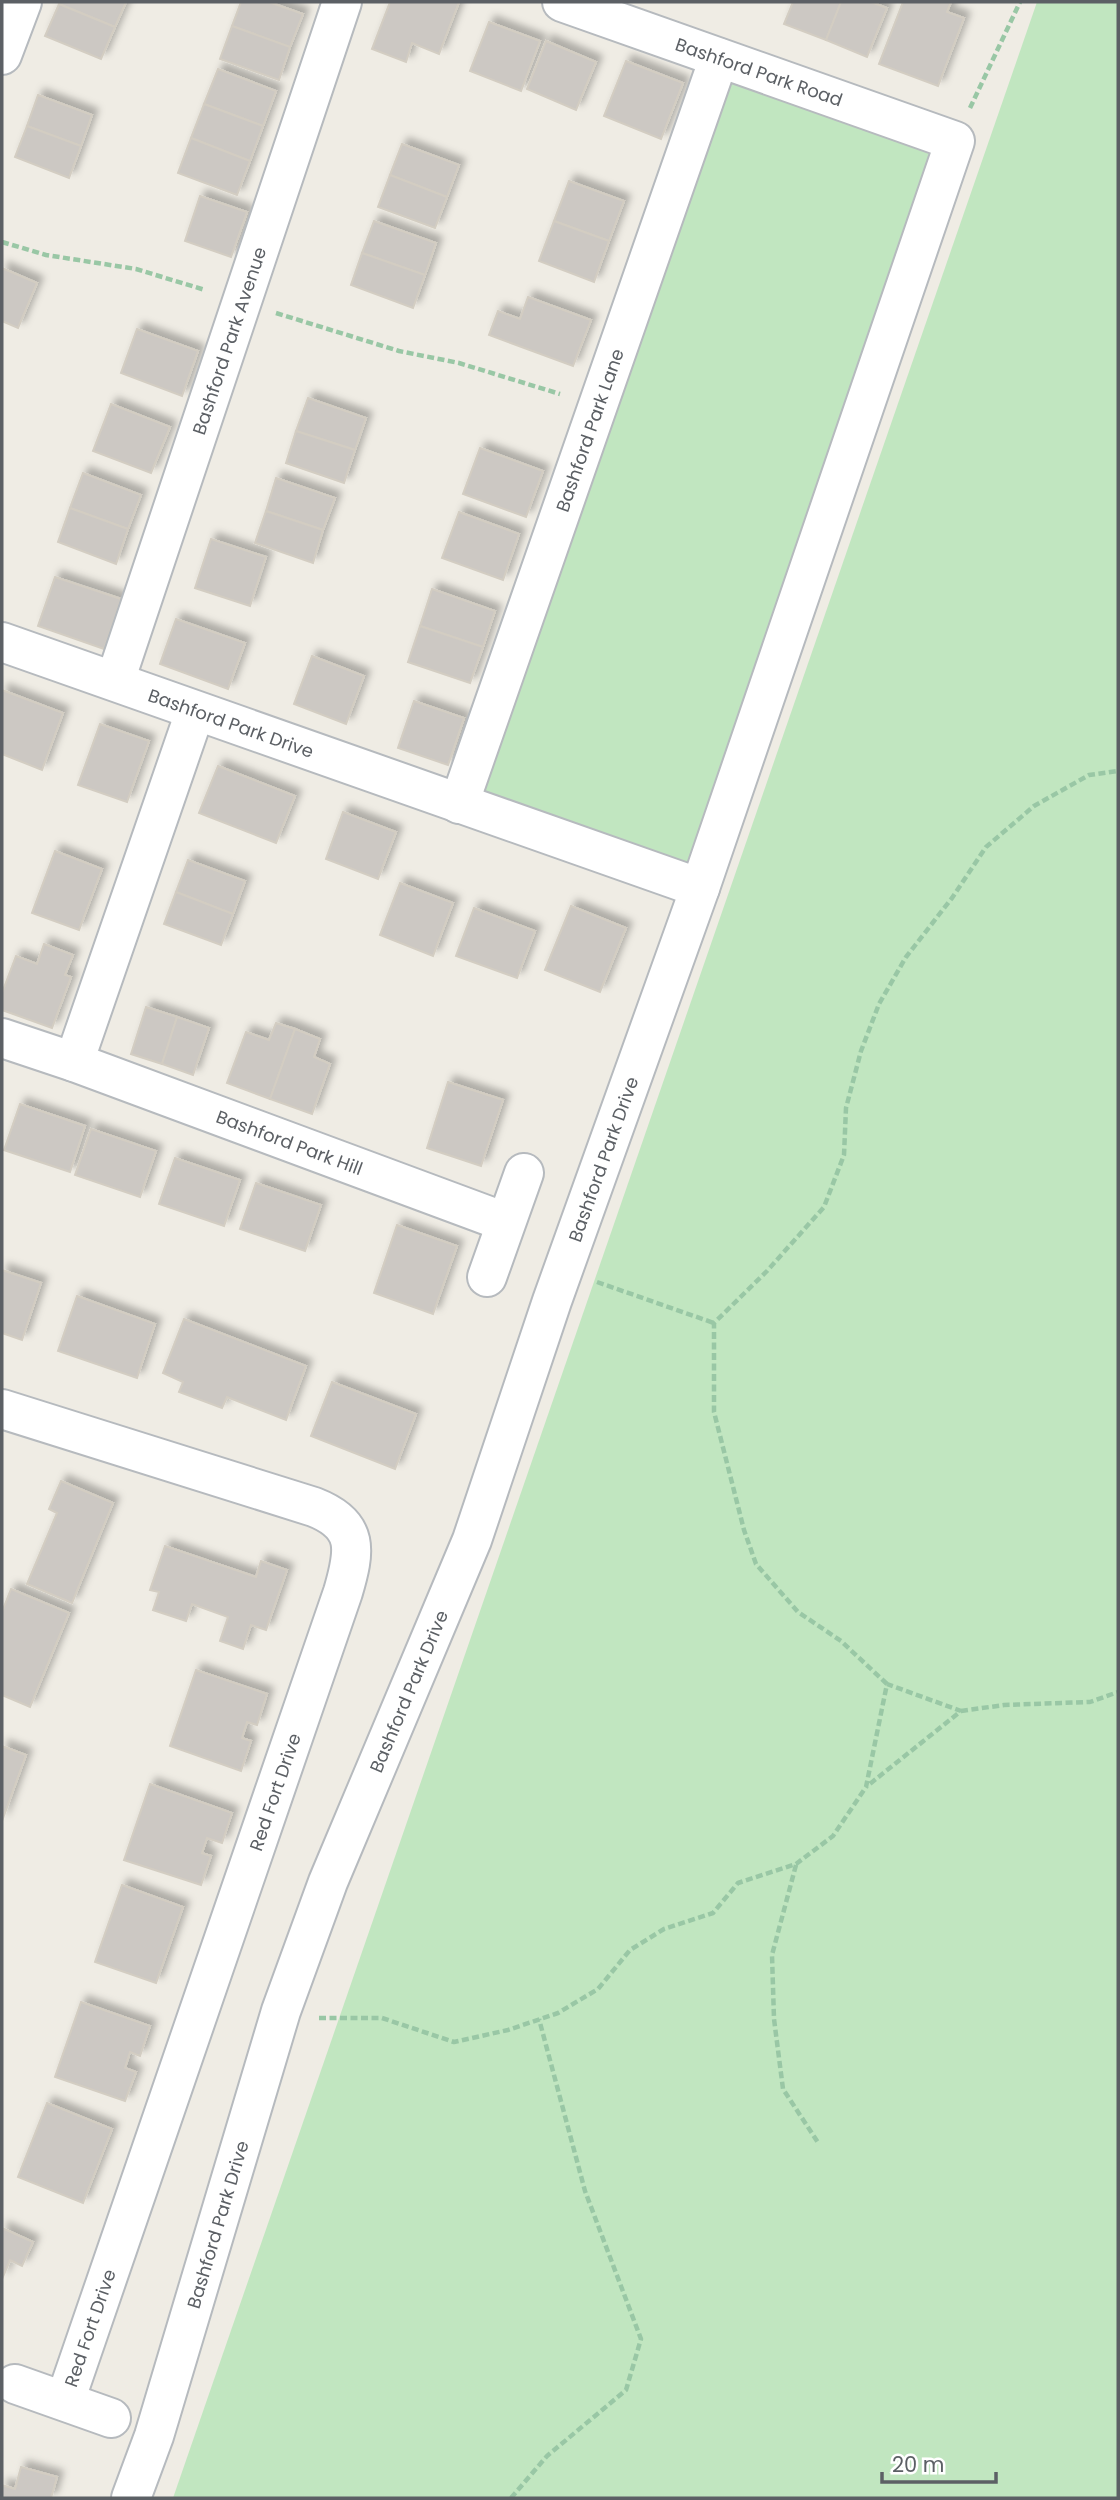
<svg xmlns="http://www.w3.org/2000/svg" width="1120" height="2500" font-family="Poppins,sans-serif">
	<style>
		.green { fill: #c1e6c0 }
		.building { fill: #ccc8c3; stroke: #d3cdc2; stroke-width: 2; filter: url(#shadow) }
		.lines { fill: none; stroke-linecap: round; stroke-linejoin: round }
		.street-casing { stroke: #b6babe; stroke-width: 42 }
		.path { stroke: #99c7a5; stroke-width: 4.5; stroke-dasharray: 7 3.5; stroke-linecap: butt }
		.street { stroke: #fff; stroke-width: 38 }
		.labels { text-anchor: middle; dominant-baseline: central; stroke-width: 6; stroke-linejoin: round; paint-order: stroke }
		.street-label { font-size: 18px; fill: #5c6065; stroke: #fff }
	</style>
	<defs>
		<filter id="shadow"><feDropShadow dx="6" dy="-6" stdDeviation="3.5" flood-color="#0004"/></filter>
	</defs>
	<rect width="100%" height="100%" fill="#efece4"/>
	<g class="green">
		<polygon points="1037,2 1118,2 1118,2498 173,2498"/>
		<polygon points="719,58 955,141 700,888 459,804"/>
	</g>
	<g class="building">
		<polygon points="60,2 126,2 115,27 59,4"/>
		<polygon points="241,2 269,2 303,14 290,47 232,26"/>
		<polygon points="390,2 459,2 439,54 412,43 406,62 372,49"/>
		<polygon points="793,2 841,2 826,40 784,24"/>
		<polygon points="841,2 871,2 887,8 867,57 826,40"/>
		<polygon points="903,2 951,2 947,12 964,18 938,86 879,64"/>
		<polygon points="59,4 115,27 101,59 45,36"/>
		<polygon points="489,22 540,41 521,91 470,71"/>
		<polygon points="232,26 290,47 279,80 220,59"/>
		<polygon points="546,41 596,62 576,110 527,89"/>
		<polygon points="626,61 683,83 661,139 604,116"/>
		<polygon points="218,69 276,91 263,126 204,104"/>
		<polygon points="38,95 92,115 81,146 27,126"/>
		<polygon points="204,104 263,126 250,161 191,138"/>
		<polygon points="27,126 81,146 69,178 15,157"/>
		<polygon points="191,138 250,161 237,195 178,173"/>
		<polygon points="402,144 459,165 447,197 390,175"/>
		<polygon points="390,175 447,197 435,228 378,207"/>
		<polygon points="569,181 624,201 609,241 554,221"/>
		<polygon points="200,196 247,212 231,257 185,241"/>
		<polygon points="374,221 436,243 425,275 362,253"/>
		<polygon points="554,221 609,241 594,282 539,261"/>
		<polygon points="362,253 425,275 413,308 351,285"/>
		<polygon points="2,268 37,283 18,328 2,321"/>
		<polygon points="528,297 591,320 573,366 489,335 498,311 520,319"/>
		<polygon points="137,329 198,351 182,396 121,373"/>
		<polygon points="308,398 366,418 355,450 296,431"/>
		<polygon points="111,404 170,427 151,473 93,451"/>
		<polygon points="296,431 355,450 344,483 286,463"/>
		<polygon points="480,448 543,471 526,517 463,494"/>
		<polygon points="83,473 141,495 128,529 70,508"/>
		<polygon points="276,478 335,498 323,530 266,511"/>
		<polygon points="70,508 128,529 116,564 58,542"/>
		<polygon points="266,511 323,530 313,563 255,543"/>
		<polygon points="459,512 519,534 503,580 442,558"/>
		<polygon points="211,539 266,557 250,606 195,588"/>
		<polygon points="55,577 121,599 104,649 38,626"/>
		<polygon points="432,589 495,611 483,647 420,626"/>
		<polygon points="176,619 245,643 228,689 160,664"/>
		<polygon points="420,626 483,647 470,683 408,662"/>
		<polygon points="312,656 364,676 346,724 294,704"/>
		<polygon points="2,690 63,713 42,770 2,754"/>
		<polygon points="414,701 464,718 448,765 398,748"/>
		<polygon points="100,724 149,741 127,802 78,785"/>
		<polygon points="218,766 295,796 276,843 199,813"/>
		<polygon points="343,812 396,832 378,879 326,859"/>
		<polygon points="55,851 102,869 79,930 32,913"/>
		<polygon points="188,860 245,881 233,914 176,892"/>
		<polygon points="400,883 453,903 433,956 380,935"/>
		<polygon points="176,892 233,914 221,945 164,924"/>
		<polygon points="571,906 626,928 600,992 545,970"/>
		<polygon points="474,908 535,931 517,978 456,956"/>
		<polygon points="44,944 73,955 65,975 71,977 52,1028 2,1010 2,993 16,956 37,964"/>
		<polygon points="146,1007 177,1017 162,1064 131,1054"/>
		<polygon points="177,1017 209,1028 193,1075 162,1064"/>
		<polygon points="276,1023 295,1029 270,1099 227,1083 246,1032 269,1040"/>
		<polygon points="295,1029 320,1039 314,1057 330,1064 312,1114 270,1099"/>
		<polygon points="448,1082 503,1100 481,1166 427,1148"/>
		<polygon points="20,1104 85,1126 70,1172 4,1150"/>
		<polygon points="91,1129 156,1151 140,1197 75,1175"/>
		<polygon points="175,1158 240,1180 224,1226 159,1204"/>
		<polygon points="256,1183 321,1205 305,1251 240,1229"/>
		<polygon points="397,1225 457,1246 433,1314 374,1293"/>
		<polygon points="2,1270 41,1283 22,1340 2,1333"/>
		<polygon points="77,1296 155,1324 137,1378 58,1351"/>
		<polygon points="184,1319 306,1366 286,1420 227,1397 222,1408 179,1392 183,1382 163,1373"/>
		<polygon points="332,1382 416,1414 395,1469 311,1436"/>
		<polygon points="61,1481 113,1503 72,1603 27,1584 57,1513 49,1509"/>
		<polygon points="165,1546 256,1577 261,1561 287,1570 266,1630 251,1625 243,1649 220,1641 228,1617 192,1604 186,1621 153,1610 159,1592 150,1590"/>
		<polygon points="11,1589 69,1613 30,1707 2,1695 2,1612"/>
		<polygon points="196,1670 267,1694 257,1725 247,1722 242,1738 251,1741 241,1771 170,1746"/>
		<polygon points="2,1746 26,1755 2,1821"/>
		<polygon points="150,1784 232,1813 222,1843 207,1838 202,1853 211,1856 201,1885 124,1860"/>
		<polygon points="122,1885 183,1907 156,1983 95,1962"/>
		<polygon points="81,2002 150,2026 140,2056 130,2052 125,2068 136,2072 125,2101 55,2077"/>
		<polygon points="47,2103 112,2129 83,2203 18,2177"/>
		<polygon points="2,2228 33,2242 22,2266 10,2260 2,2279"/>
		<polygon points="21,2467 57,2477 51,2498 2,2498 2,2485 15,2489"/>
	</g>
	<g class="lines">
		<defs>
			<g id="street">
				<polyline points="2,55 22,2"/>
				<path id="s1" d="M2,642L700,888"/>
				<path id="s2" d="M115,681L342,2"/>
				<path id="s3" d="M459,804L719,58"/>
				<path id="s4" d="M2,1038L74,1062L505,1222"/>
				<polyline points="74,1062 195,712"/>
				<polyline points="487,1277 524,1173"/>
				<path d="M2,1409L314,1507C360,1525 355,1551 343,1592L65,2401"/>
				<polyline points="15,2384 111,2418"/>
				<path id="s5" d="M131,2498L154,2436L281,2011L328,1882L472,1540L552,1301L700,888L955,141L562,2"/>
			</g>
		</defs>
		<use href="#street" class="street-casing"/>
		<g class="path">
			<polyline points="970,108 1020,2"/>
			<polyline points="2,242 46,255 136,269 205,290"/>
			<polyline points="276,313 399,351 459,363 560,394"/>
			<polyline points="597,1282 714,1323"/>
			<polyline points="887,1684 841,1641 798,1612 756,1564 744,1530 714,1412 714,1323 767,1271 824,1207 844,1155 846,1108 861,1051 879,1004 906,957 952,898 986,847 1034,806 1089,775 1118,771"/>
			<polyline points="961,1711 1004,1705 1090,1702 1118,1692"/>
			<polyline points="796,1865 772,1955 774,2019 783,2089 819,2144"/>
			<polyline points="319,2018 382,2018 454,2042 508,2030 558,2013 598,1989 630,1950 664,1929 713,1913 738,1883 796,1864 833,1836 866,1787 887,1684 961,1711 866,1787"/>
			<polyline points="511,2498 547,2456 626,2390 641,2339 585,2191 539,2019"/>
		</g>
		<use href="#street" class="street"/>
	</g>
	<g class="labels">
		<g class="street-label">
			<text transform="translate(759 72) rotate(19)">Bashford Park Road</text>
			<text stroke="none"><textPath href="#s2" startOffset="359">Bashford Park Avenue</textPath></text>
			<text stroke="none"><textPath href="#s3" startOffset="396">Bashford Park Lane</textPath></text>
			<text stroke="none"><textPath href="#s1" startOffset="243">Bashford Park Drive</textPath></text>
			<text stroke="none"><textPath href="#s4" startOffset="306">Bashford Park Hill</textPath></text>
			<text stroke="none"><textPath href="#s5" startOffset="1421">Bashford Park Drive</textPath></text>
			<text stroke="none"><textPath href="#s5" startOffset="854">Bashford Park Drive</textPath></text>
			<text transform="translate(275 1792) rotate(-71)">Red Fort Drive</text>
			<text stroke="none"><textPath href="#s5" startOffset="287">Bashford Park Drive</textPath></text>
			<text transform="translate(90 2328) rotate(-71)">Red Fort Drive</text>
		</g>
	</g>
	<rect width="1120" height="2500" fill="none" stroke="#5c6065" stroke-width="7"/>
	<path d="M882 2472v10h114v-10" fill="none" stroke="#5c6065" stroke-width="3.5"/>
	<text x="892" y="2472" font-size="21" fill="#5c6065" stroke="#ffffff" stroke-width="5" paint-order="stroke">20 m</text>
</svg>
